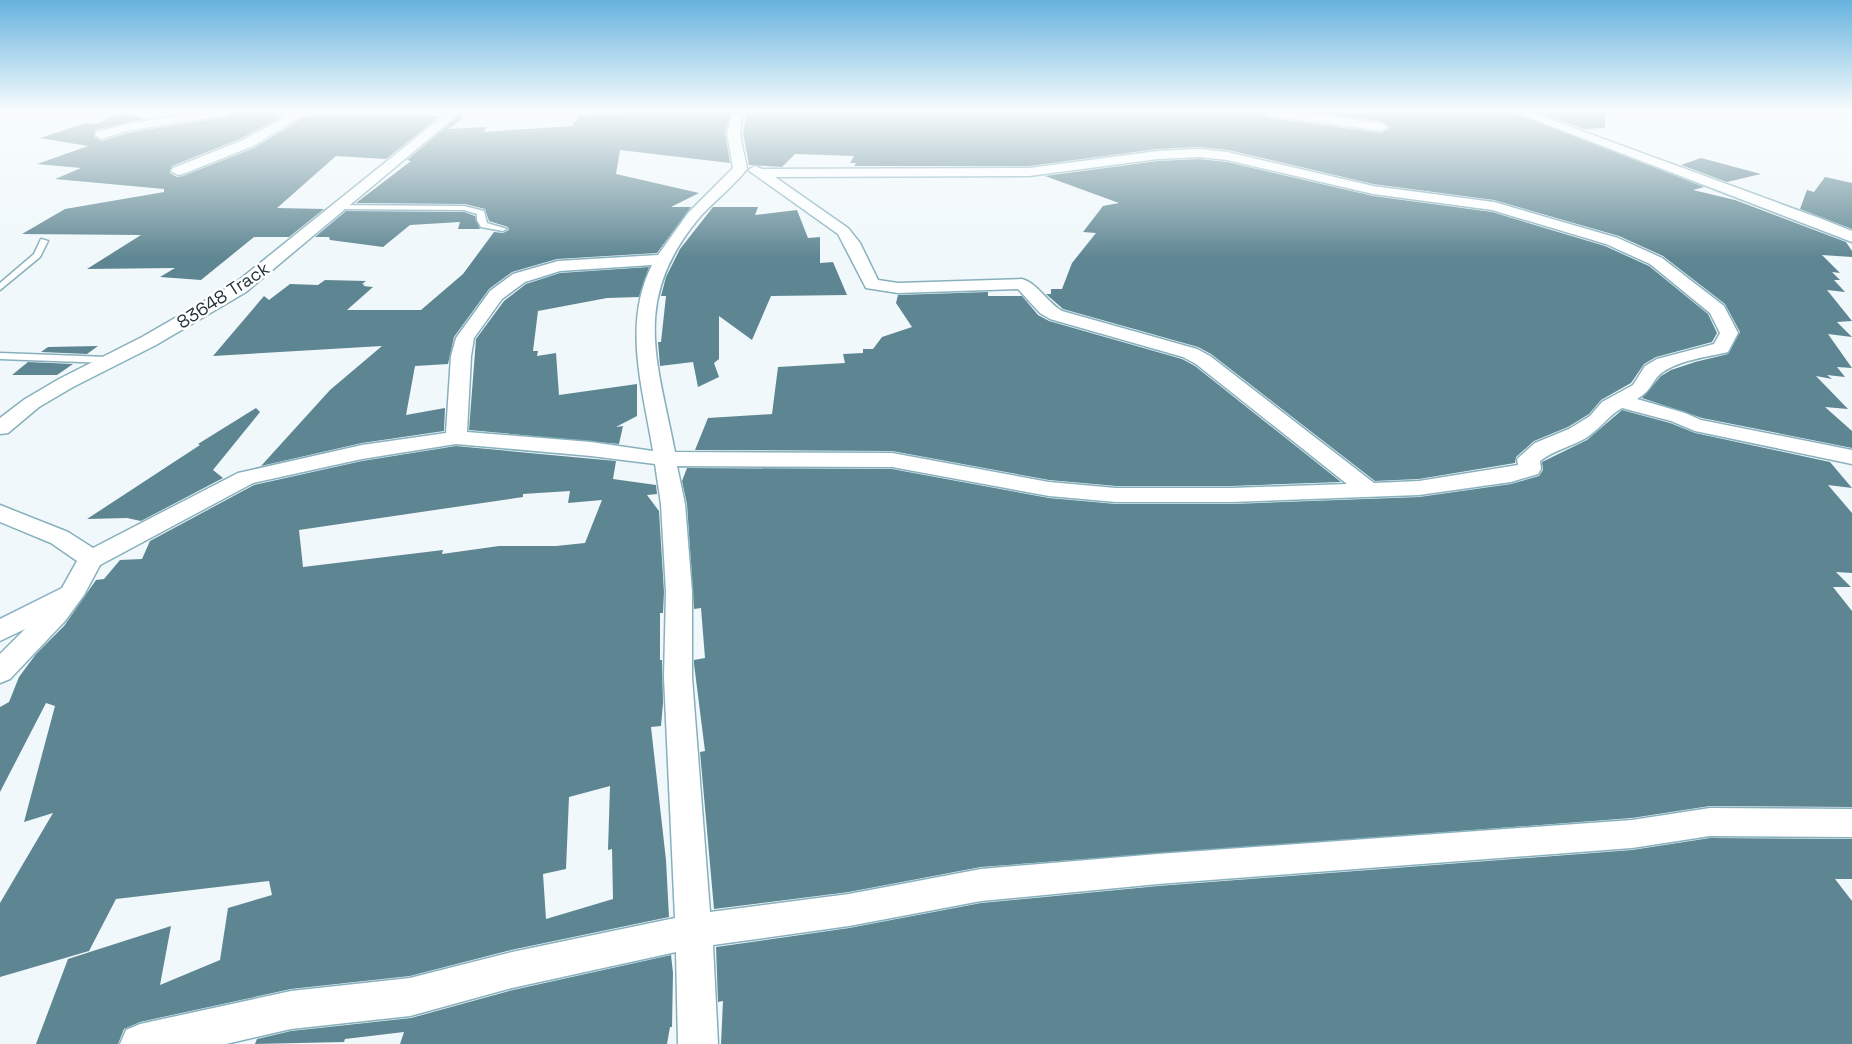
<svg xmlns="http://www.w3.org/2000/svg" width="1852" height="1044" font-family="'Space Grotesk',sans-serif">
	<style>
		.building { fill: #5e8692; fill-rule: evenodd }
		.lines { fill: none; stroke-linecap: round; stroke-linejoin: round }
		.lane-casing { stroke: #87b0bd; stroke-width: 3 }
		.street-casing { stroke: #87b0bd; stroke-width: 3 }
		.lane { fill: #fff; fill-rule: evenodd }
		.street { fill: #fff; fill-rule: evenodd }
		.labels { text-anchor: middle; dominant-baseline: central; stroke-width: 5; stroke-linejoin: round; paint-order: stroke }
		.far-street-label { font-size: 18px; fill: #26373c; stroke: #fff }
	</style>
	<rect width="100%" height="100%" fill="#f0f8fb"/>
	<g class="building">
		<polygon points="231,112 284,112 275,116 283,116 242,138 172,166 170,173 177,177 183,176 254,148 306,116 440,116 386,159 336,156 277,208 324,209 289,237 254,237 201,280 160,277 175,268 87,269 141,235 22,234 65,209 164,192 164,189 55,179 81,168 37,164 88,146 40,138 86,123 97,124 118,113 148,118 95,130 94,137 102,141 132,132 227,117"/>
		<polygon points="651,112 731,112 725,133 730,163 620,150 616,174 699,193 671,207 691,207 657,253 557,259 512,272 489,289 454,337 448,364 415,366 406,415 445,408 444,431 362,443 261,466 330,390 382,346 213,356 264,296 269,300 290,284 318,285 325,280 366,281 362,284 365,285 363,286 373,287 347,310 421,310 463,274 494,232 503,233 509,230 508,227 489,221 485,209 465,204 356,203 411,161 407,160 459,116 465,117 448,129 486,127 484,132 572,126 580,115"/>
		<polygon points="747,112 1261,112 1269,118 1382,133 1390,128 1382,121 1310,112 1512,112 1704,187 1693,190 1735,200 1846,242 1852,251 1852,257 1822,255 1840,273 1832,272 1840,280 1834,280 1845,292 1827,290 1852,321 1837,322 1852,337 1828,334 1852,368 1837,367 1845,377 1827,375 1832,379 1816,376 1848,409 1825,407 1852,431 1852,448 1702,418 1642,398 1661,376 1671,370 1695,362 1728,354 1740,332 1725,304 1663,256 1619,236 1494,200 1373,184 1228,150 1199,147 1158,149 1029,166 854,166 856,163 850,163 854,156 795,154 782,167 749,165 743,133"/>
		<polygon points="1536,112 1605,112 1605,128 1584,129"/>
		<polygon points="1701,158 1761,174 1727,182 1681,165"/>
		<polygon points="1199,159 1227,162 1373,196 1492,212 1605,246 1649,266 1708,314 1717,333 1712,342 1656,357 1644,364 1631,383 1601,400 1589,414 1568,427 1534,441 1516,457 1515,463 1419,479 1375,481 1211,354 1198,347 1063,309 1046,294 1051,294 1051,289 1062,289 1072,263 1096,233 1083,232 1103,206 1119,203 1045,176 1158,161"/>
		<polygon points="1825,177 1852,183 1852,229 1800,209 1807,190 1814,192"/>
		<polygon points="713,207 758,207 755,215 797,210 808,238 820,237 820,263 833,262 847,295 771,296 752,340 719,316 719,359 714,363 719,377 698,387 693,362 660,366 658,342 661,342 666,296 661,296 666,277 680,249"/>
		<polygon points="346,211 464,212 475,216 480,229 458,229 460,222 410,225 383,247 330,240 329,237 315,237"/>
		<polygon points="649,267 639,297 607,298 538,311 533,351 538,351 537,356 556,353 559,395 637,384 637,416 616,427 623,426 619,444 469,430 476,339 504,301 526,284 560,273"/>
		<polygon points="988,292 988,296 1022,296 1038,315 1049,321 1182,359 1195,366 1341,482 1232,486 1116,486 1049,480 892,451 695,450 708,418 772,414 778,367 845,363 843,354 863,353 863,349 873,349 882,337 912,327 896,303 898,295"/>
		<polygon points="98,346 87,354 41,352 48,347"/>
		<polygon points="28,362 73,364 57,375 12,375"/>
		<polygon points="256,408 260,412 213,470 223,478 141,521 127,518 87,519 200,445 198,444"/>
		<polygon points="1622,410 1670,423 1695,433 1830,462 1852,488 1828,485 1852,513 1852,573 1836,572 1851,587 1833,587 1852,611 1852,807 1710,806 1632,818 981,867 849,892 714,909 700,752 705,751 694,664 694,660 705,658 701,608 694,609 687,504 682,481 687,468 892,469 1049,498 1116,504 1232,504 1419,497 1511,484 1539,476 1543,470 1542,462 1587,440"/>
		<path d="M456,446L616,461L613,479L656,485L657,494L647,495L659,511L664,592L663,613H660V660H662L663,703L661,726L651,727L666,860L669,917L511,950L410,976L291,989L140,1022L124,1029L118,1044H36L68,959L171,926L160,985L220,960L228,908L272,895L269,881L116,899L89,951L0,977V903L53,813L24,822L55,706L46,703L0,792V707L9,702L19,677L36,654L64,626L96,580L104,579L120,560L142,559L150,541L254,485L362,461ZM570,491L568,503L602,500L585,543L556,546H499L442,554L443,550L303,567L299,530L523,497V494ZM610,786L608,850L612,849L613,899L546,919L543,874L566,869L569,797Z"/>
		<polygon points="1710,838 1852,839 1852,879 1835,879 1852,901 1852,1044 721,1044 723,1001 718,1002 716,947 849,928 981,903 1158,886 1632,850"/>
		<polygon points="671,955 673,973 672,1027 670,1027 667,1044 400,1044 404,1032 345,1039 344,1042 255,1044 257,1039 291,1031 411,1018 513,990"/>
	</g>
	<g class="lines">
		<defs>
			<g id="lane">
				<polygon points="334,205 464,206 484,211 487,223 507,229 503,231 481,227 477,220 477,214 464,210 337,209 333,207"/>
				<polygon points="41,239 48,241 40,257 0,290 0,283 34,254"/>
				<polygon points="0,353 108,357 113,360 108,363 0,359"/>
			</g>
			<g id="street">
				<polygon points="205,112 229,112 227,115 131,130 101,139 95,135 96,132 131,123"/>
				<polygon points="294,112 308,112 253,146 183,174 178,175 171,171 173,168 243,140"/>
				<polygon points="448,112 461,112 246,292 156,345 73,387 39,407 8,433 0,434 0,418 25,399 59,379 142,337 234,284"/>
				<path d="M733,112H745C735,132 744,148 747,169C733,187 714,201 699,218C631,300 657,359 675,452L892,453L1049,482L1116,488H1232L1347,484L1196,364L1183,357L1050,319L1040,313L1018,289L898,293L866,288L838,234L748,170L755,166L762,169L1029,168L1158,151L1199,149L1227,152L1373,186L1494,202L1618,238L1662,258L1724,306L1738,333L1728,352C1707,357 1680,360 1663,372C1652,379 1653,390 1637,399L1685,413L1701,420L1852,450V464L1695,431L1671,421L1622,408C1610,414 1600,429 1586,438C1571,447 1554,450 1540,461L1541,469L1538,474L1511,482L1419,495L1232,502H1116L1049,496L892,467L677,466L685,504L692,592V677L710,912L849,894L981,869L1158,854L1632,820L1710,808L1852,809V837L1710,836L1632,848L1158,884L981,901L849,926L713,945L718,1044H678L676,952L512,988L410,1016L291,1029L226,1044H120L126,1030L140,1024L291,991L410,978L512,952L675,918L664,677L666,592L661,504L655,464L591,456L456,444L362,459L253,483L100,565L84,595L65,621L10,679L0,683V654L25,629L0,641V619L62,588L77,561L51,543L0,522V505L68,532L93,548L238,473L362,445L446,433L451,356L456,338L490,291L513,274L558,261L658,255L688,213L733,168L727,133ZM1199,157L1227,160L1373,194L1492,210L1606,244L1650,264L1710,313L1720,333L1714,344L1657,359L1645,366L1633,385L1602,402L1590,416L1569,429L1535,443L1517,459L1518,465L1419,481L1374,483L1210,356L1197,349L1062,311C1048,303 1037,283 1022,279L898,283L878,280L860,243L848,228L775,177L1029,176L1158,159ZM652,265C622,324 643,389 653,451L591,442L467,432L471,356L474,338L502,299L525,282L560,271Z"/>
				<polygon points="1263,112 1294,112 1382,123 1388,127 1382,131 1269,116"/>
				<polygon points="1514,112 1530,112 1822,219 1852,231 1852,242"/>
			</g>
		</defs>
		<use href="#lane" class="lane-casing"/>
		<use href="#street" class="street-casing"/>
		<use href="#lane" class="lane"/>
		<use href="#street" class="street"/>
	</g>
	<linearGradient id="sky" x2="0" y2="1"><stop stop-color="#66b3de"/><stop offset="0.43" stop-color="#f8fcfd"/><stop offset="1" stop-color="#f8fcfd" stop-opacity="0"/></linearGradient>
	<rect width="1852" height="258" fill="url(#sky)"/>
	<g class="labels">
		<g class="far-street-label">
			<text transform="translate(223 295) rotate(-33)">83648 Track</text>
		</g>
	</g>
</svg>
